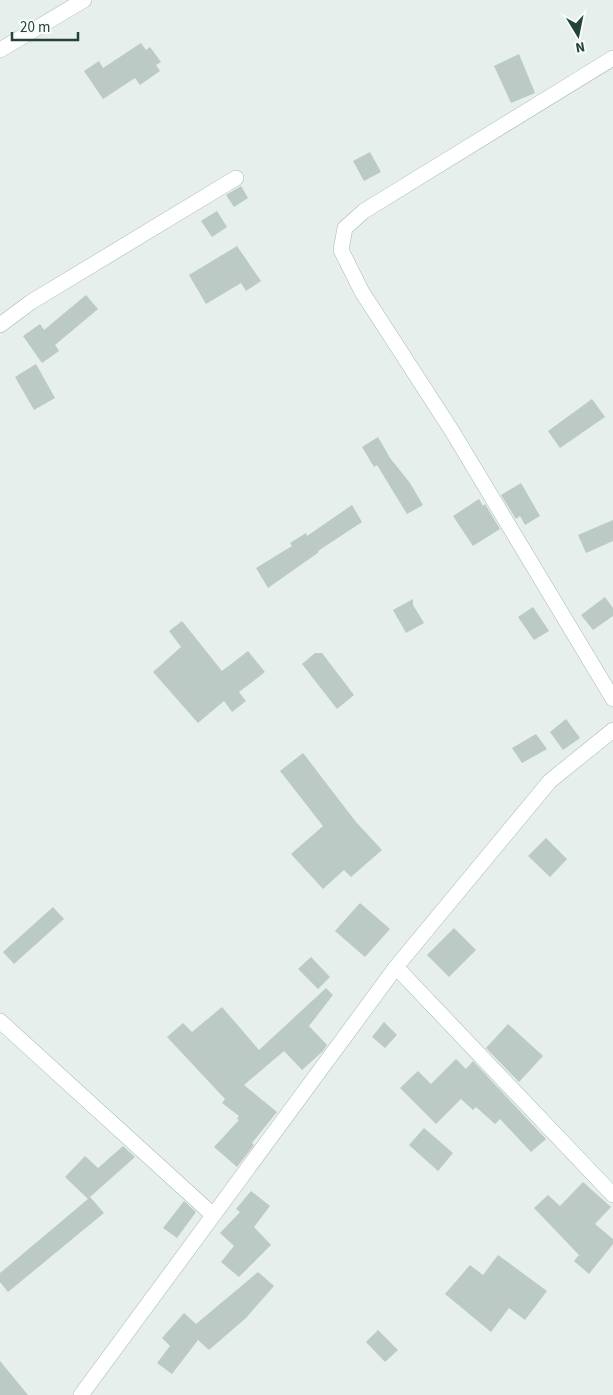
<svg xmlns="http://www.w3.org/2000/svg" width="613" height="1395" font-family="'Source Sans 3',sans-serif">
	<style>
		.building { fill: #bbcac4 }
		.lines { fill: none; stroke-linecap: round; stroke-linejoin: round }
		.minor-casing { stroke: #a8b8b2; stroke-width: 16 }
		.minor { stroke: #fff; stroke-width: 15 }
	</style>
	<rect width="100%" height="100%" fill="#e6efeb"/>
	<g class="building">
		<polygon points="141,43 146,50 150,47 161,62 156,65 160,71 140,85 135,78 103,99 84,71 99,61 103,68"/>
		<polygon points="519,54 535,93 511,103 494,66"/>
		<polygon points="370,152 381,172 364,181 353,161"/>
		<polygon points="241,186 248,198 234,207 226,195"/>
		<polygon points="217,211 227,227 212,237 201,221"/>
		<polygon points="237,246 261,281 246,291 241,283 206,304 189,275"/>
		<polygon points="86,295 98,309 55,345 59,351 42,363 23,336 40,324 44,330"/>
		<polygon points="36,364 55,398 34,410 15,377"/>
		<polygon points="592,399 605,417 560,448 548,431"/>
		<polygon points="378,437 390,458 410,483 423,505 407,514 377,465 374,467 362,447"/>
		<polygon points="521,483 540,516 525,525 520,516 516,519 501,495"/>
		<polygon points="479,499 483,506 485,504 500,529 473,546 453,516"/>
		<polygon points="352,505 362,522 318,551 319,552 268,588 256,568 292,546 290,543 306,533 307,536"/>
		<polygon points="613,520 613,541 586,553 578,535"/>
		<polygon points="605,597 613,608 613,616 593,630 581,615"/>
		<polygon points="413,599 413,605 424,623 406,633 393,610"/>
		<polygon points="533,607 549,631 534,640 518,617"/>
		<polygon points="182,621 222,671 248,651 265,672 239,692 246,701 232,712 224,701 198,723 153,672 181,647 169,631"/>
		<polygon points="315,653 322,653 354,695 337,709 302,664"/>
		<polygon points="566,719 580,738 563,750 550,732"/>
		<polygon points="536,734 547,749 522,763 512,748"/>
		<polygon points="303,753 356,822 382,850 351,877 344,870 323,889 291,854 323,826 280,771"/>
		<polygon points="546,838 567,859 550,877 528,856"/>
		<polygon points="360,903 390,929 365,957 335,931"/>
		<polygon points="53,907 64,919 14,964 3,952"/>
		<polygon points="454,928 476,950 449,977 427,955"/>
		<polygon points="311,957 330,977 318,989 298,969"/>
		<polygon points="326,988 333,995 309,1026 327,1045 323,1051 302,1070 284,1051 244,1085 277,1112 252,1143 254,1145 237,1167 214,1147 239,1120 237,1119 239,1116 222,1103 225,1099 167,1037 183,1023 192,1032 222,1007 259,1050"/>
		<polygon points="384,1022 397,1035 385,1048 372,1037"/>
		<polygon points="508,1024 543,1056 519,1082 486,1048"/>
		<polygon points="456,1059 466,1069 473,1061 546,1139 531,1152 500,1119 495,1124 476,1107 473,1110 461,1099 436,1124 400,1088 418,1071 431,1084"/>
		<polygon points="424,1128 453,1153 438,1171 409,1145"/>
		<polygon points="123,1146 135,1157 90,1197 104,1213 8,1292 0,1282 0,1273 88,1199 65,1177 85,1156 98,1168"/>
		<polygon points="583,1182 611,1207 595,1224 613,1239 613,1244 589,1274 574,1261 579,1255 534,1208 548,1195 560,1206"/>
		<polygon points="251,1191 270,1206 254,1227 271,1245 239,1277 221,1262 234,1246 220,1233 240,1212 236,1209"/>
		<polygon points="184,1201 196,1212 177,1238 163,1228"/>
		<polygon points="498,1255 547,1291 525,1320 509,1308 491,1332 445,1294 470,1265 483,1275"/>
		<polygon points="258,1272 274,1286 246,1318 209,1350 198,1340 172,1374 157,1363 170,1346 162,1338 184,1313 196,1324"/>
		<polygon points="378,1330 398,1350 385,1362 366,1342"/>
		<polygon points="0,1361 28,1395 0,1395"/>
	</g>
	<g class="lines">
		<defs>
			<g id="minor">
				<polyline points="0,50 84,0"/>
				<polyline points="613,58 364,211 345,228 341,250 362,292 452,431 613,699"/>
				<polyline points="0,325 31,302 236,178"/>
				<polyline points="396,967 613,1195"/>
				<polyline points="0,1021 213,1215"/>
				<polyline points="81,1395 396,967 550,781 613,730"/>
			</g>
		</defs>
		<use href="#minor" class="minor-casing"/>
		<use href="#minor" class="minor"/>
	</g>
	<g transform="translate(578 35) rotate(170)" stroke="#f7fbf9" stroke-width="4" paint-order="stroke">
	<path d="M0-4L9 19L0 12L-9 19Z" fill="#24423a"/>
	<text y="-8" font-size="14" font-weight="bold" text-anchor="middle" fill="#24423a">N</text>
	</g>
	<path d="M12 32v8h66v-8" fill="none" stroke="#24423a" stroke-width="2.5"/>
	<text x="20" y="32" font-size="15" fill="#24423a" stroke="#f7fbf9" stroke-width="4" paint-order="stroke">20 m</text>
</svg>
